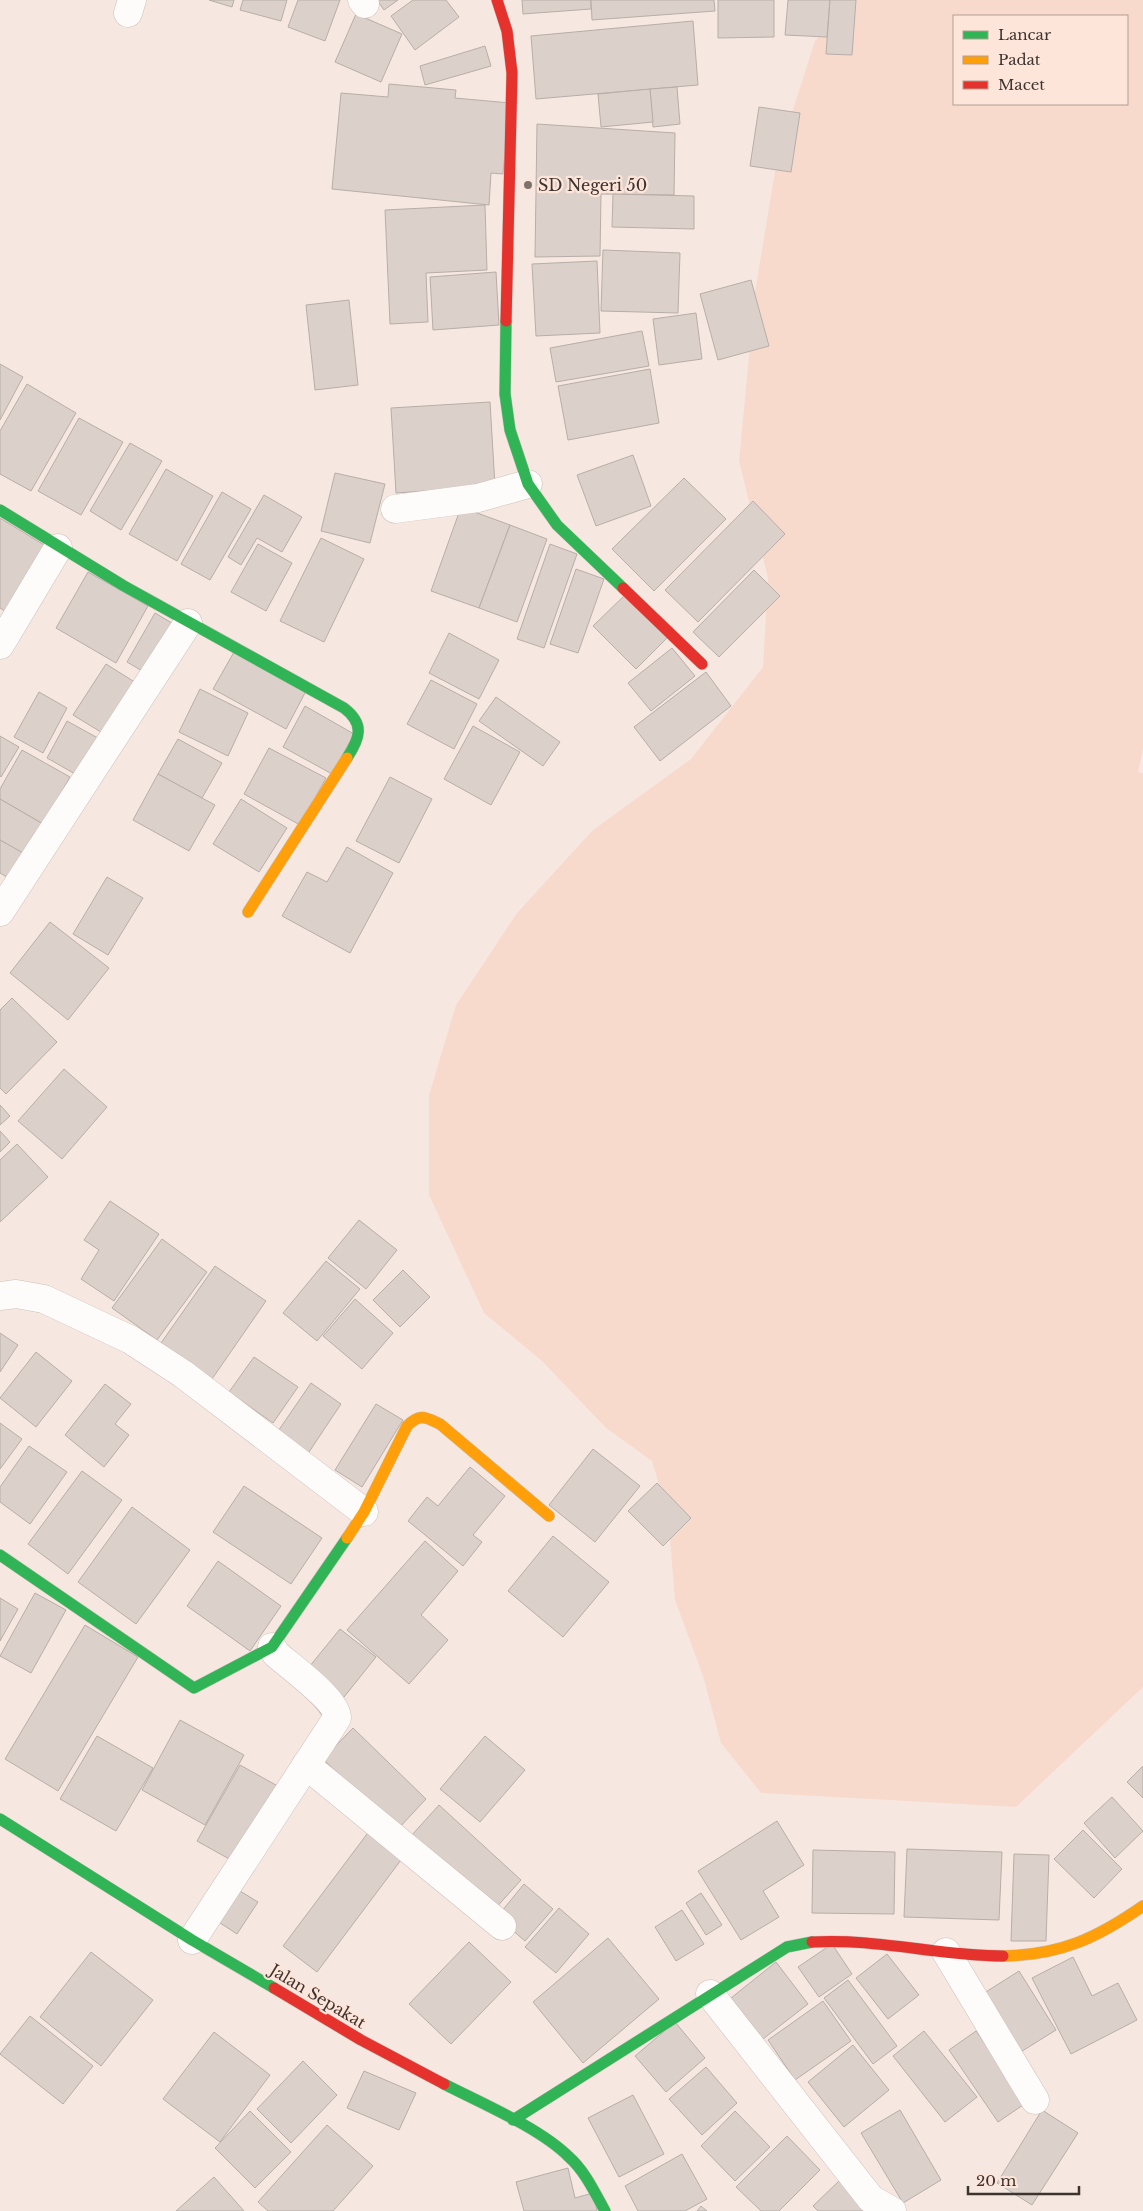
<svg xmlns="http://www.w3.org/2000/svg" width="1143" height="2211" font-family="'Libre Baskerville',serif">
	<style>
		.green { fill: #f8dacd; fill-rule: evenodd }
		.building { fill: #dbd0ca; stroke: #b8ada8 }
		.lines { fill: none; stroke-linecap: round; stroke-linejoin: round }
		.street-casing { stroke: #cbc0ba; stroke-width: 29 }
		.fast-casing { stroke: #cbc0ba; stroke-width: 12 }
		.slow-casing { stroke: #cbc0ba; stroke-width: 12 }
		.jam-casing { stroke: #cbc0ba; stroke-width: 12 }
		.street { stroke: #fefcfa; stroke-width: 28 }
		.fast { stroke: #30b455; stroke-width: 11 }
		.slow { stroke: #ff9f0a; stroke-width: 11 }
		.jam { stroke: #e5322d; stroke-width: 11 }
		.poi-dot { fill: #7e726d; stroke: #fee5d9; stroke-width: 2 }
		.labels { text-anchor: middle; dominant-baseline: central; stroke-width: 4.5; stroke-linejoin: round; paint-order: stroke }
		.poi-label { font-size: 16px; fill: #3d332f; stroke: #fee5d9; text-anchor: start }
		.street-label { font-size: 16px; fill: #3d332f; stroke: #fee5d9 }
	</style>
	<rect width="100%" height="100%" fill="#f6e8e1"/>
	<path class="green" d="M854,0H1143V749L1138,772L1143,773V1687L1016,1807L761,1793L721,1743L703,1676L675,1600L668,1515L652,1461L606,1428L542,1361L484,1313L429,1195V1095L456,1005L517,913L593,830L691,759L763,667L768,578L739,461L755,292L777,159L815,41ZM954,16H1127V104H954Z"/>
	<g class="building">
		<polygon points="209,0 234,0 232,7"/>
		<polygon points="243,0 287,0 281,21 240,10"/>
		<polygon points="298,0 340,0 325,41 288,27"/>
		<polygon points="377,0 398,0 384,10"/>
		<polygon points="413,0 446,0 459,17 415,50 391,16"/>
		<polygon points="522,0 591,0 591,9 523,14"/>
		<polygon points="591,0 714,0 715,11 592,20"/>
		<polygon points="718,0 774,0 774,37 718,38"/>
		<polygon points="788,0 830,0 827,37 785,35"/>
		<polygon points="830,0 856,0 852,55 826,54"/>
		<polygon points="356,14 402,34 381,82 335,62"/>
		<polygon points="693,21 698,85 536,99 531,36"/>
		<polygon points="485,46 491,66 425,85 420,66"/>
		<polygon points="389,84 456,90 455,98 510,103 503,174 491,173 489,205 332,189 341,93 388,97"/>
		<polygon points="677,87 680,124 653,127 650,89"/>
		<polygon points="650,89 653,122 601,127 598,94"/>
		<polygon points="759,107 800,113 791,172 750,166"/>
		<polygon points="537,124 675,133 674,195 601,194 600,256 535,257"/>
		<polygon points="613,194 694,196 694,229 612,227"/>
		<polygon points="485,205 487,270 426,273 428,322 390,324 385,210"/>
		<polygon points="603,250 680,253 678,313 601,311"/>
		<polygon points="597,261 600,333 536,336 532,264"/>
		<polygon points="496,272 499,325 433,330 430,277"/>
		<polygon points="751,280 769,346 718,360 700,294"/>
		<polygon points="349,300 358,385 315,390 306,305"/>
		<polygon points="696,313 702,359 659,365 653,319"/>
		<polygon points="642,331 649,366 556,382 550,348"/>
		<polygon points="0,364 23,377 0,420"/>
		<polygon points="650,369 659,423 568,440 558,386"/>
		<polygon points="27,384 76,413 31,491 0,474 0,431"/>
		<polygon points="490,402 495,486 396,493 391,408"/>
		<polygon points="79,418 123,442 81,515 38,491"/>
		<polygon points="130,443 162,461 121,530 90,511"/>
		<polygon points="633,455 651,506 596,526 577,475"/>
		<polygon points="166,469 213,496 177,561 129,534"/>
		<polygon points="335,473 385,484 370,543 321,531"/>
		<polygon points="684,478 726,519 654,591 612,549"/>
		<polygon points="222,492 251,509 210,580 181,564"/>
		<polygon points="264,495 302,517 282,552 257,538 241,565 228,557"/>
		<polygon points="753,501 785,534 698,622 665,590"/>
		<polygon points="461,507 510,525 479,608 431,591"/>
		<polygon points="0,518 49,548 9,614 0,608"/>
		<polygon points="510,525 547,539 517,622 479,608"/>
		<polygon points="321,538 364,559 324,642 280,621"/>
		<polygon points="258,544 292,563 266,611 231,592"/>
		<polygon points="550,544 577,554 544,648 517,639"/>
		<polygon points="576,569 604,579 578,653 550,644"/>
		<polygon points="754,570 780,596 719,657 693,632"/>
		<polygon points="88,572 148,606 116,663 56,628"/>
		<polygon points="626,594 668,637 636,669 593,626"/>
		<polygon points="155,613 177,626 149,675 127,662"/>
		<polygon points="449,633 499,660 479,699 429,673"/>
		<polygon points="672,648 695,676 651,711 628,683"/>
		<polygon points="234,652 306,691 286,729 213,689"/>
		<polygon points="106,664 141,686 109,737 73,715"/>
		<polygon points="706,672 731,706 660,761 634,727"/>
		<polygon points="431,680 477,704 454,749 407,724"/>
		<polygon points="200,689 248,713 228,756 179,732"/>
		<polygon points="39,692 67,708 43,753 14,737"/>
		<polygon points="496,697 560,742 543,766 479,721"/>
		<polygon points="305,706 354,734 332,774 283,747"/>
		<polygon points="67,721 105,742 84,779 47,758"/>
		<polygon points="473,726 520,752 491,805 444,779"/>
		<polygon points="0,736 19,747 1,777 0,776"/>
		<polygon points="178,739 222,763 202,798 158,774"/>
		<polygon points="269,748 326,778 300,825 244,794"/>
		<polygon points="22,750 70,777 43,824 0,799 0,789"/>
		<polygon points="158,774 215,805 189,851 133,820"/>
		<polygon points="390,777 432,799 399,863 356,841"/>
		<polygon points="0,799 43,824 25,855 0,840"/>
		<polygon points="241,799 287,828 259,872 213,844"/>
		<polygon points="0,840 32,858 17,883 0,873"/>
		<polygon points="347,847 393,873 350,953 282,916 307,872 327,882"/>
		<polygon points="107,877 143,898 108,955 73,934"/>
		<polygon points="50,922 109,968 68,1020 10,973"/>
		<polygon points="12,998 57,1042 6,1094 0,1088 0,1010"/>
		<polygon points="64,1069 107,1107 62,1159 18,1121"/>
		<polygon points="0,1105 10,1116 0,1125"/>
		<polygon points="0,1131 10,1142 0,1152"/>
		<polygon points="17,1144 48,1177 0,1222 0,1160"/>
		<polygon points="110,1201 159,1234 114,1301 81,1279 99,1250 84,1240"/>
		<polygon points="359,1220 397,1250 366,1289 328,1258"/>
		<polygon points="162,1239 207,1272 157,1340 112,1308"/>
		<polygon points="326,1261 360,1289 317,1341 283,1313"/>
		<polygon points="215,1266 266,1301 212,1379 161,1343"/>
		<polygon points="403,1270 430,1297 400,1327 373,1300"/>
		<polygon points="355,1299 393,1333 362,1369 323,1336"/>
		<polygon points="0,1333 18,1345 0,1372"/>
		<polygon points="36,1352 72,1381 36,1427 0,1398"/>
		<polygon points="254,1357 298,1387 273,1423 229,1392"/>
		<polygon points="311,1383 341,1404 303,1461 272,1440"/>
		<polygon points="105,1384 131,1404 115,1424 129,1435 104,1467 65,1435"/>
		<polygon points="376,1404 403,1420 362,1487 335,1470"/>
		<polygon points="0,1423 22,1439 0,1469"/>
		<polygon points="29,1446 67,1472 30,1524 0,1502 0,1487"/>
		<polygon points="593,1449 640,1486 595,1542 549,1505"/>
		<polygon points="470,1467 505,1496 473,1535 482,1542 463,1566 408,1521 427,1497 438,1506"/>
		<polygon points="82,1471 122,1500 68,1574 28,1544"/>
		<polygon points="657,1483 691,1518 663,1546 628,1511"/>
		<polygon points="244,1486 322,1538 291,1584 213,1532"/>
		<polygon points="132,1507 190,1550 136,1624 78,1582"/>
		<polygon points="553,1536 609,1582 563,1637 508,1591"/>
		<polygon points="425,1541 458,1571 421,1615 448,1640 409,1684 347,1630"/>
		<polygon points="218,1561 281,1606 250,1651 187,1606"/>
		<polygon points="35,1593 66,1610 31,1673 0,1656"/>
		<polygon points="0,1598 18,1609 0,1641"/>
		<polygon points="85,1625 138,1657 58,1791 5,1759"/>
		<polygon points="340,1629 376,1657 340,1702 305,1672"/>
		<polygon points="180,1720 244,1755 205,1825 142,1790"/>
		<polygon points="353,1728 426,1799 397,1830 323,1759"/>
		<polygon points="97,1736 153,1768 116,1831 60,1799"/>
		<polygon points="485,1736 525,1770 480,1822 440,1789"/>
		<polygon points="240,1765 283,1789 240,1865 197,1841"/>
		<polygon points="1143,1766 1143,1798 1127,1782"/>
		<polygon points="1112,1797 1143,1831 1115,1858 1084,1823"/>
		<polygon points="439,1805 521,1880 493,1911 411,1836"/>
		<polygon points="777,1821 804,1865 763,1891 779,1917 741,1940 698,1871"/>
		<polygon points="370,1830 404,1856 317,1972 283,1946"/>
		<polygon points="1083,1830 1122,1869 1094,1898 1054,1859"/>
		<polygon points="907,1849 1002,1852 999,1920 904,1917"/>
		<polygon points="813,1850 895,1852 894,1914 812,1913"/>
		<polygon points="1014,1854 1049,1855 1046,1941 1011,1941"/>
		<polygon points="524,1884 553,1909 525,1941 497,1917"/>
		<polygon points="235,1888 258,1902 237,1934 214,1919"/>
		<polygon points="701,1893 722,1925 706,1935 686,1903"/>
		<polygon points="559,1908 589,1934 556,1973 525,1947"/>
		<polygon points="682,1910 704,1944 676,1961 655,1927"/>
		<polygon points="608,1938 659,1999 583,2063 533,2002"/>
		<polygon points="469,1942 511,1982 451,2044 409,2004"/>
		<polygon points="832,1944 852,1974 819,1997 798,1967"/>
		<polygon points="91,1952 153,2000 101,2066 40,2017"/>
		<polygon points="887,1954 919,1995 888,2019 856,1978"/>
		<polygon points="1073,1957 1092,1996 1118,1983 1137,2020 1071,2054 1032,1978"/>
		<polygon points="776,1962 808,2004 763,2039 731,1998"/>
		<polygon points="1019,1971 1056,2030 1019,2053 981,1995"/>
		<polygon points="848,1980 897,2046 873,2064 824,1998"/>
		<polygon points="823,2001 851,2041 795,2080 768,2040"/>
		<polygon points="30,2016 93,2066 63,2104 0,2054"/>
		<polygon points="675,2022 705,2058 666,2092 635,2056"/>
		<polygon points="924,2031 977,2097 945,2122 893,2056"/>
		<polygon points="976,2031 1026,2103 998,2122 949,2050"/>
		<polygon points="214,2032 270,2075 220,2142 163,2099"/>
		<polygon points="853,2045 889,2090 844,2127 808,2082"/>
		<polygon points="303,2061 337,2095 291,2143 257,2109"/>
		<polygon points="706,2067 737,2103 702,2135 669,2099"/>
		<polygon points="364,2071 416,2093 399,2130 347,2108"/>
		<polygon points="633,2095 664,2154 619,2177 588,2118"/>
		<polygon points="900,2110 941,2180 903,2203 861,2133"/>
		<polygon points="1042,2110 1078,2133 1032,2205 997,2183"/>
		<polygon points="250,2111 291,2152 255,2188 215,2148"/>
		<polygon points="735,2111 770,2147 735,2181 701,2146"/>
		<polygon points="327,2125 373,2166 333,2211 268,2211 258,2202"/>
		<polygon points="787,2136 820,2170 779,2211 761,2211 736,2187"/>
		<polygon points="682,2154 707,2199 685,2211 638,2211 625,2186"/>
		<polygon points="568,2168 575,2198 593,2193 597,2211 524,2211 516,2182"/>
		<polygon points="214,2177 244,2211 176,2211"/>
		<polygon points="840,2180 870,2211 818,2211 813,2206"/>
		<polygon points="701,2206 707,2211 697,2211"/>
	</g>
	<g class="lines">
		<defs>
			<g id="street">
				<polyline points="362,0 365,4"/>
				<polyline points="128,13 132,0"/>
				<polyline points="395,509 478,498 528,484"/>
				<polyline points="0,645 58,548"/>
				<polyline points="0,912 188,623"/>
				<polyline points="0,1296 16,1294 44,1299 131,1340 183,1374 364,1512"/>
				<polyline points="306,1765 502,1926"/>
				<path d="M192,1940L337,1718C338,1701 291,1667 276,1654L272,1647"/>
				<polyline points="946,1952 1035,2100"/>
				<polyline points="710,1994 871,2199 892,2211"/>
			</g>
			<g id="fast">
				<polyline points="506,321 505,394 510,430 528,484 557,525 623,588"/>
				<path d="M0,510L124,586L344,708C365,724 360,738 347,758"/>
				<polyline points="0,1555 194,1688 272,1647 347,1538"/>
				<polyline points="0,1819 192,1940 274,1988"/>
				<path d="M444,2084C481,2103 540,2128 569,2157C585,2171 595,2193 605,2211"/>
				<polyline points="513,2120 787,1947 812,1942"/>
			</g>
			<g id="slow">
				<polyline points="248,912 347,758"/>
				<path d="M347,1538L364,1512L407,1426C420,1413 425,1417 440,1424L549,1516"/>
				<path d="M1003,1956C1061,1955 1097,1938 1143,1906"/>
			</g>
			<g id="jam">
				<polyline points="497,0 507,31 512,73 506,321"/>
				<polyline points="623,588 702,664"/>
				<path d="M812,1942C876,1938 940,1956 1003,1956"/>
				<polyline points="274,1988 361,2040 444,2084"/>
			</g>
		</defs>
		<use href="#street" class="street-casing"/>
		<use href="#fast" class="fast-casing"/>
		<use href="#slow" class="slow-casing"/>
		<use href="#jam" class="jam-casing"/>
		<use href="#street" class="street"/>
		<use href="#fast" class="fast"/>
		<use href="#slow" class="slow"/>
		<use href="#jam" class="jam"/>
	</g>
	<circle class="poi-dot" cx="528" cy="185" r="5"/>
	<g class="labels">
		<g class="poi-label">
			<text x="538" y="185">SD Negeri 50</text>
		</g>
		<g class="street-label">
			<text transform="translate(318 1996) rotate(31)">Jalan Sepakat</text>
		</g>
	</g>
	<rect x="953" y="15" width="175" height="90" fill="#fee5d9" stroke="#b19e95"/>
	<rect x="963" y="31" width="25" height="8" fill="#30b455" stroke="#b19e95"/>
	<text x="998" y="40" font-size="15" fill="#3d332f">Lancar</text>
	<rect x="963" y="56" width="25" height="8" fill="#ff9f0a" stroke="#b19e95"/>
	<text x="998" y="65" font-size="15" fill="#3d332f">Padat</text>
	<rect x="963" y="81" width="25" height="8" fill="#e5322d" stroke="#b19e95"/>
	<text x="998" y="90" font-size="15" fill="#3d332f">Macet</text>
	<path d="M968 2186v8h111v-8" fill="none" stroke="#3d332f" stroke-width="2.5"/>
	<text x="976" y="2186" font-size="15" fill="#3d332f" stroke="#fee5d9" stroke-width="4" paint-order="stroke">20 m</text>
</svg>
